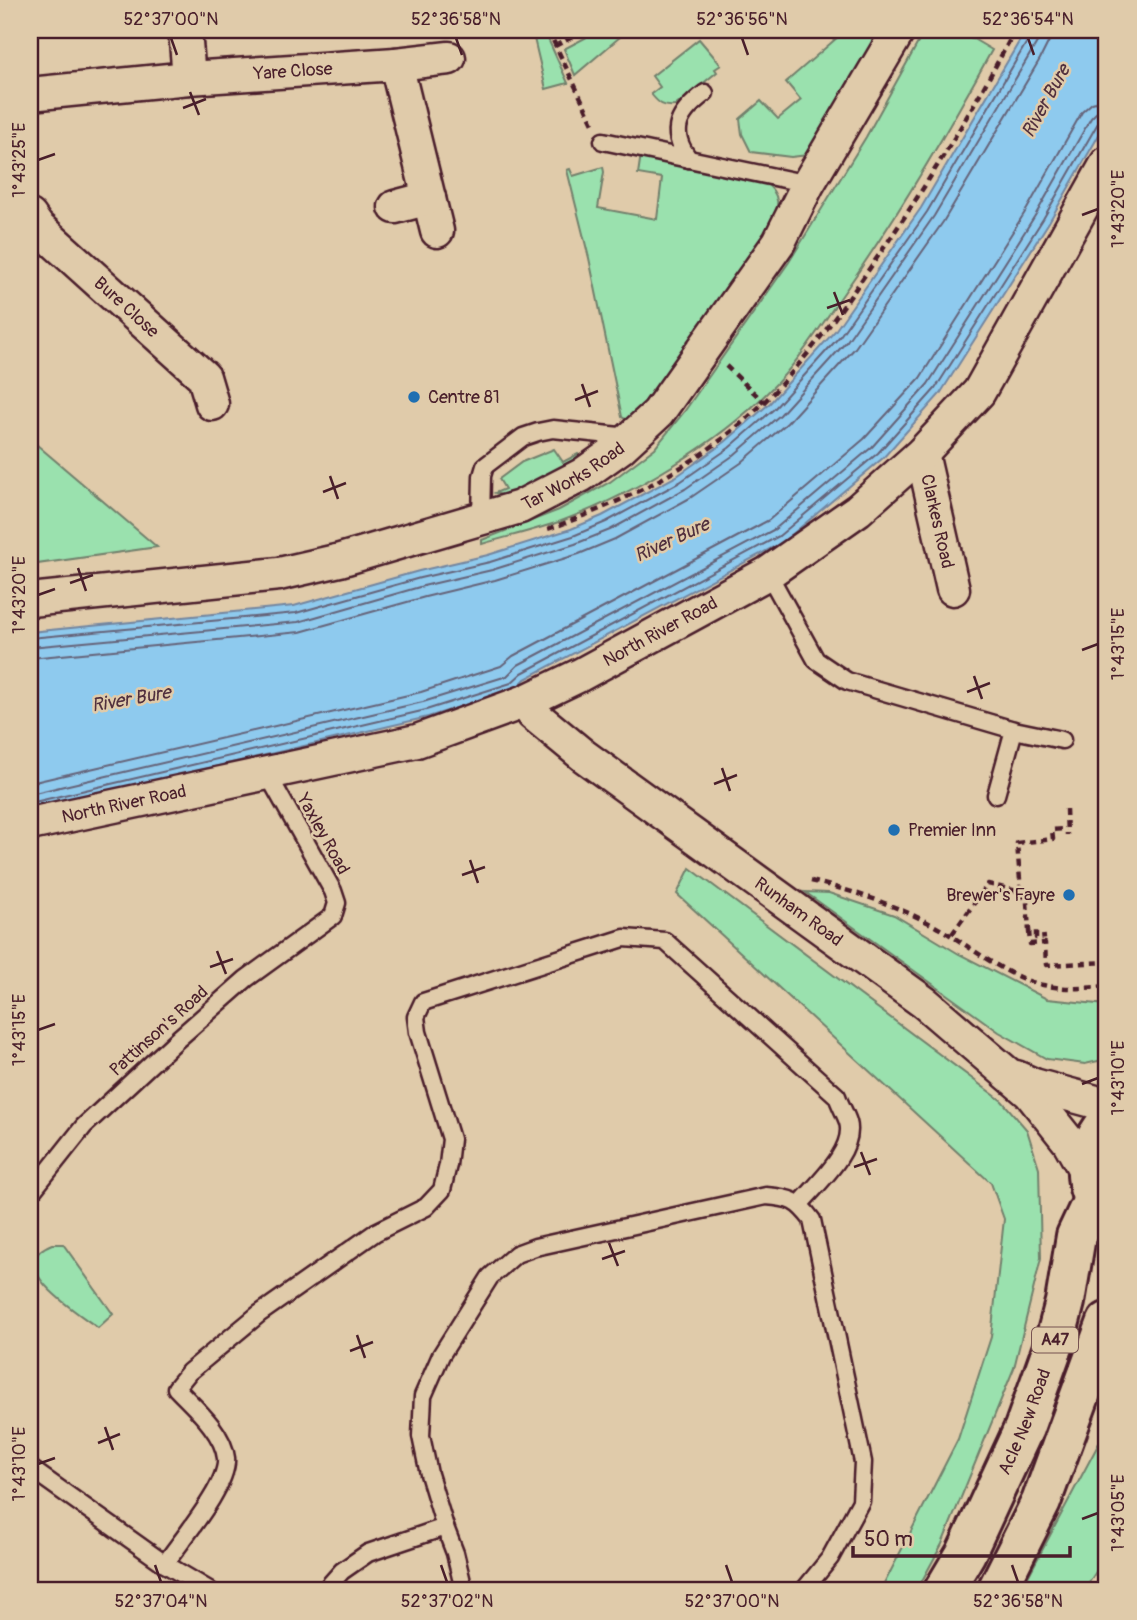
<svg xmlns="http://www.w3.org/2000/svg" width="1137" height="1620" font-family="Pangolin,sans-serif">
	<style>
		.green { fill: #9ae1ae; stroke: #72806c; stroke-width: 2 }
		.water { fill: #8ecaee; stroke: #7386a0; stroke-width: 2 }
		.lines { fill: none; stroke-linecap: round; stroke-linejoin: round }
		.shore { stroke: #656379; stroke-width: 2 }
		.lane-casing { stroke: #4a1f2b; stroke-width: 21 }
		.street-casing { stroke: #4a1f2b; stroke-width: 37 }
		.highway-casing { stroke: #4a1f2b; stroke-width: 44 }
		.path { stroke: #4a1f2b; stroke-width: 4.5; stroke-dasharray: 7 5; stroke-linecap: butt }
		.lane { stroke: #e0cbaa; stroke-width: 16 }
		.street { stroke: #e0cbaa; stroke-width: 32 }
		.highway { stroke: #e0cbaa; stroke-width: 38 }
		.ticks { fill: none; stroke: #4a1f2b; stroke-width: 2.5 }
		.poi-dot { fill: #1f6fb2; stroke: #e0cbaa; stroke-width: 2.5 }
		.labels { text-anchor: middle; dominant-baseline: central; stroke-width: 5; stroke-linejoin: round; paint-order: stroke }
		.shield { fill: #e0cbaa; stroke: #775351; stroke-width: 2 }
		.shield-label { font-size: 16px; font-weight: bold; fill: #4a1f2b }
		.street-label { font-size: 18px; fill: #4a1f2b; stroke: #e0cbaa }
		.poi-label { font-size: 18px; fill: #4a1f2b; stroke: #e0cbaa; text-anchor: start }
		.water-label { font-size: 19px; font-style: italic; fill: #51303e; stroke: #e0cbaa }
		.neatline { fill: none; stroke: #4a1f2b; stroke-width: 2.5 }
		.ticks-label { font-size: 18px; text-anchor: middle; fill: #4a1f2b }
	</style>
	<rect width="100%" height="100%" fill="#e0cbaa"/>
	<filter id="ink" filterUnits="userSpaceOnUse"><feTurbulence type="fractalNoise" baseFrequency=".0143" numOctaves="2"/><feDisplacementMap in="SourceGraphic" scale="14" xChannelSelector="R" yChannelSelector="G"/><feConvolveMatrix kernelMatrix="1 2 1 2 8 2 1 2 1" color-interpolation-filters="sRGB"/></filter>
	<g filter="url(#ink)">
		<g class="green">
			<polygon points="532,30 544,30 568,83 546,89"/>
			<polygon points="600,30 614,30 620,37 575,75 564,49"/>
			<polygon points="846,30 880,30 808,155 791,157 751,152 742,134 740,119 761,101 778,119 801,100 786,82"/>
			<path d="M925,30H958L992,50C946,134 898,216 843,294C820,327 798,363 769,391C718,443 632,495 564,520C537,530 509,536 482,544V540L559,510L610,482L655,448L684,412L789,262L866,137Z"/>
			<path d="M699,39L721,65L715,69L717,72L675,106C663,107 659,104 651,94L660,87L652,76Z"/>
			<path d="M641,154L762,180C783,195 779,207 770,228L673,368L637,415L627,420L622,417L589,258L567,170L570,169L573,176L603,167L604,172L598,208L657,219L662,178L638,174Z"/>
			<polygon points="30,439 157,547 30,565"/>
			<polygon points="554,449 563,462 578,454 581,457 580,460 507,497 495,493 505,489 499,479 522,462"/>
			<polygon points="690,868 1002,1101 1027,1130 1039,1168 1041,1258 1014,1368 942,1544 917,1590 881,1590 958,1439 991,1337 1004,1219 991,1183 677,894"/>
			<polygon points="805,892 829,893 894,915 959,954 1047,999 1107,1005 1107,1059 1085,1064 1047,1059 999,1032"/>
			<path d="M52,1244H63L113,1314L98,1328C77,1312 0,1265 52,1244Z"/>
			<polygon points="1107,1428 1107,1555 1084,1590 1021,1590"/>
		</g>
		<polygon class="water" points="1026,30 1107,30 1107,121 1049,222 940,394 883,458 783,542 525,679 516,689 428,717 30,810 30,632 294,606 419,571 488,555 571,529 602,516 677,476 725,442 770,403 835,331 921,208"/>
		<g class="lines">
			<g class="shore">
				<polyline points="30,638 296,613 420,578 490,562 573,536 606,522 680,482 729,448 774,409 840,336 927,212 1031,35 1032,30"/>
				<polyline points="30,647 298,622 423,586 492,570 575,544 610,530 685,489 734,455 780,415 847,341 934,216 1039,39 1040,30"/>
				<polyline points="30,658 300,632 425,597 495,580 579,554 615,539 690,498 741,463 787,423 855,348 943,222 1040,59 1049,41 1051,30"/>
				<polyline points="30,783 421,692 501,666 513,656 769,520 864,439 920,378 1027,209 1082,112 1092,103 1107,99"/>
				<polyline points="30,794 423,702 507,676 518,665 775,529 872,447 928,384 1036,214 1091,118 1098,111 1107,110"/>
				<polyline points="30,803 426,710 511,683 522,673 779,536 878,453 935,389 1043,219 1098,123 1107,119"/>
			</g>
			<defs>
				<g id="lane">
					<polyline points="603,141 808,184"/>
					<path d="M689,159C667,130 680,112 705,93"/>
					<polyline points="481,518 482,476 485,466 523,437 538,432 553,429 629,437"/>
					<polyline points="768,573 816,660 847,681 1014,730 996,795"/>
					<polyline points="1014,730 1062,740"/>
					<polyline points="30,1194 84,1126 179,1038 246,979 333,916 337,903 333,891 267,773"/>
					<polyline points="30,1468 165,1564 209,1590"/>
					<path d="M445,1527L429,1474L421,1436L423,1396L441,1355L490,1277L516,1254L535,1247L766,1196C791,1198 797,1200 812,1220L863,1462L861,1501L830,1558L804,1590"/>
					<path d="M165,1564C181,1540 229,1485 226,1458C223,1431 193,1406 176,1388L189,1372L259,1314L376,1232L426,1207L442,1190L448,1165L451,1139L418,1032L416,1017L423,1002L624,938L665,941L837,1096C840,1105 845,1113 848,1122C856,1150 817,1184 800,1204"/>
					<polyline points="325,1590 342,1571 368,1553 445,1527 455,1553 464,1590"/>
				</g>
				<g id="street">
					<polyline points="185,30 189,78"/>
					<polyline points="396,64 449,58"/>
					<path id="s1" d="M30,94L189,78L396,64L437,231"/>
					<polyline points="395,207 429,198"/>
					<path id="s2" d="M30,216L37,226L204,377L212,404"/>
					<path id="s3" d="M922,453L953,589"/>
					<path id="s4" d="M30,600L279,574L340,560L520,507L582,475L620,448L658,413L779,242L808,184L899,30"/>
					<path id="s5" d="M526,701L533,714L584,756L925,1003L1030,1093L1069,1142L1086,1172"/>
					<path id="s6" d="M30,824L417,741L526,701L580,675L768,573L858,510L922,453L979,392L1107,163"/>
					<polyline points="1016,1077 1034,1085 1107,1105"/>
				</g>
				<g id="highway">
					<path d="M1105,1222C1082,1186 1079,1157 1107,1122"/>
					<path id="s7" d="M944,1590L966,1553L1024,1428L1054,1344L1065,1302L1076,1236L1092,1202"/>
					<polyline points="997,1590 1041,1502 1107,1322"/>
				</g>
			</defs>
			<use href="#lane" class="lane-casing"/>
			<use href="#street" class="street-casing"/>
			<use href="#highway" class="highway-casing"/>
			<g class="path">
				<polyline points="548,30 593,123"/>
				<polyline points="555,46 586,30"/>
				<polyline points="726,366 764,402"/>
				<path d="M548,529C612,507 678,475 731,432C785,388 826,332 865,275C920,197 970,115 1015,30"/>
				<polyline points="1066,809 1067,835"/>
				<path d="M811,881C853,891 893,904 931,924C968,943 1002,976 1043,985C1065,990 1086,988 1107,986"/>
				<polyline points="1021,892 1027,902 1029,931 1036,931 1036,938 1046,937"/>
				<polyline points="1029,931 1030,944 1045,943 1046,965 1107,962"/>
				<polyline points="952,934 988,884 1021,892 1017,843 1053,839 1052,830 1066,829"/>
			</g>
			<use href="#lane" class="lane"/>
			<use href="#street" class="street"/>
			<use href="#highway" class="highway"/>
		</g>
	</g>
	<path class="ticks" d="M171,38L177,55M456,38L462,55M742,38L748,55M1028,38L1034,55M190,92L199,115M183,108L206,99M38,160L55,154M1082,215L1098,209M834,292L843,315M827,308L850,300M582,384L590,407M575,400L598,391M330,476L338,499M323,492L346,483M78,568L86,591M70,583L93,575M38,595L55,589M1082,650L1098,644M974,676L982,699M967,692L990,683M722,768L730,791M714,784L737,775M470,860L478,883M462,875L485,867M217,951L226,974M210,967L233,959M38,1030L55,1024M1082,1084L1098,1078M861,1152L870,1175M854,1167L877,1159M609,1243L618,1266M602,1259L625,1251M357,1335L365,1358M350,1351L373,1342M105,1427L113,1450M98,1443L120,1434M38,1464L55,1458M1082,1519L1098,1513M155,1565L161,1582M441,1565L447,1582M726,1565L732,1582M1012,1565L1018,1582"/>
	<g class="poi-dot">
		<circle cx="414" cy="397" r="7"/>
		<circle cx="894" cy="830" r="7"/>
		<circle cx="1069" cy="895" r="7"/>
	</g>
	<g class="labels">
		<rect class="shield" x="1032" y="1327.5" width="46" height="25" rx="5"/>
		<g class="shield-label">
			<text x="1055" y="1340">A47</text>
		</g>
		<g class="street-label">
			<text stroke="none"><textPath href="#s1" startOffset="264">Yare Close</textPath></text>
			<text stroke="none"><textPath href="#s2" startOffset="133">Bure Close</textPath></text>
			<text stroke="none"><textPath href="#s4" startOffset="562">Tar Works Road</textPath></text>
			<text stroke="none"><textPath href="#s3" startOffset="70">Clarkes Road</textPath></text>
			<text stroke="none"><textPath href="#s6" startOffset="663">North River Road</textPath></text>
			<text stroke="none"><textPath href="#s6" startOffset="96">North River Road</textPath></text>
			<text transform="translate(323 834) rotate(61)">Yaxley Road</text>
			<text stroke="none"><textPath href="#s5" startOffset="346">Runham Road</textPath></text>
			<text transform="translate(159 1031) rotate(-42)">Pattinson's Road</text>
			<text stroke="none"><textPath href="#s7" startOffset="187">Acle New Road</textPath></text>
		</g>
		<g class="poi-label">
			<text x="428" y="397">Centre 81</text>
			<text x="908" y="830">Premier Inn</text>
			<text x="1055" y="895" text-anchor="end">Brewer's Fayre</text>
		</g>
		<g class="water-label">
			<text transform="translate(1046 101) rotate(-61)">River Bure</text>
			<text transform="translate(672 540) rotate(-25)">River Bure</text>
			<text transform="translate(131 699) rotate(-10)">River Bure</text>
		</g>
	</g>
	<rect width="1137" height="1620" fill="none" stroke="#e0cbaa" stroke-width="77"/>
	<path d="M853 1546v10h217v-10" fill="none" stroke="#4a1f2b" stroke-width="3.5"/>
	<text x="864" y="1546" font-size="21" fill="#4a1f2b" stroke="#e0cbaa" stroke-width="5" paint-order="stroke">50 m</text>
	<rect x="38" y="38" width="1060" height="1544" class="neatline"/>
	<g class="ticks-label">
		<text x="171" y="25">52°37'00"N</text>
		<text x="456" y="25">52°36'58"N</text>
		<text x="742" y="25">52°36'56"N</text>
		<text x="1028" y="25">52°36'54"N</text>
		<text transform="translate(19 160) rotate(-90)" y="6">1°43'25"E</text>
		<text transform="translate(1118 209) rotate(-90)" y="6">1°43'20"E</text>
		<text transform="translate(19 595) rotate(-90)" y="6">1°43'20"E</text>
		<text transform="translate(1118 644) rotate(-90)" y="6">1°43'15"E</text>
		<text transform="translate(19 1030) rotate(-90)" y="6">1°43'15"E</text>
		<text transform="translate(1118 1078) rotate(-90)" y="6">1°43'10"E</text>
		<text transform="translate(19 1464) rotate(-90)" y="6">1°43'10"E</text>
		<text transform="translate(1118 1513) rotate(-90)" y="6">1°43'05"E</text>
		<text x="161" y="1607">52°37'04"N</text>
		<text x="447" y="1607">52°37'02"N</text>
		<text x="732" y="1607">52°37'00"N</text>
		<text x="1018" y="1607">52°36'58"N</text>
	</g>
</svg>
